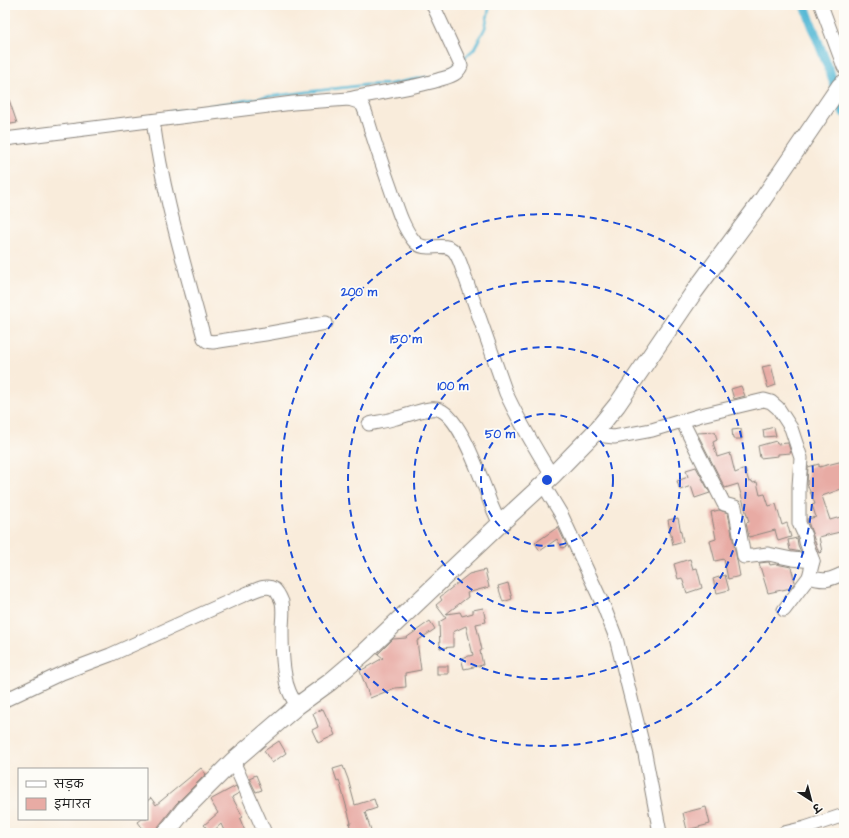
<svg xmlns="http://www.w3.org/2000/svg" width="849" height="838" font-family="'Architects Daughter','Playpen Sans Deva',sans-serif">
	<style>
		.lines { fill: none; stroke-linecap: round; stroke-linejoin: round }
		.stream { stroke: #58bad6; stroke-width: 2.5 }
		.canal { stroke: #58bad6; stroke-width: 9 }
		.building { fill: #e8aba4 }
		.minor-casing { stroke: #8a847c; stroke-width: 15 }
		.major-casing { stroke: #8a847c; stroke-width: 19 }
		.minor { stroke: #fff; stroke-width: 13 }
		.major { stroke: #fff; stroke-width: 17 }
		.ring { fill: none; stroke: #1d4ed8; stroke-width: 2; stroke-dasharray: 7 5 }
		.centre { fill: #1d4ed8; stroke: #fdfcf7; stroke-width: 2 }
		.ring-label { font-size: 12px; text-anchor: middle; font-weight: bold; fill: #1d4ed8; stroke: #fdfcf7; stroke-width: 3.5; stroke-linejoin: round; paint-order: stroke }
	</style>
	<rect width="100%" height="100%" fill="#fdfcf7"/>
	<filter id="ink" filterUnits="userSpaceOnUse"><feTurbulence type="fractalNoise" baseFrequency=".025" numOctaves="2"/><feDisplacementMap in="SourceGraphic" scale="8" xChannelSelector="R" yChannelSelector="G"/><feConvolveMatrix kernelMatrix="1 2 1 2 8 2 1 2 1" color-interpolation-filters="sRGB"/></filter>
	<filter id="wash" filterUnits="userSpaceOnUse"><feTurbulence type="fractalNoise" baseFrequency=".012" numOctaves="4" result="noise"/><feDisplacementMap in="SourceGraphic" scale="16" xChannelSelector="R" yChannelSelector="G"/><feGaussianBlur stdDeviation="0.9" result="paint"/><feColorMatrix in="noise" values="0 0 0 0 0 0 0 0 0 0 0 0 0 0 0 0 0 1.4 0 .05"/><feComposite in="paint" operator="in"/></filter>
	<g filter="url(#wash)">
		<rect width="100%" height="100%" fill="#f9ecdb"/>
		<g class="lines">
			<g class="stream">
				<polyline points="462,60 474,49 485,28 490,5"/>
				<polyline points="444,72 456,64"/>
				<polyline points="169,112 273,96 365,85 390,84 426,77"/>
			</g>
			<path class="canal" d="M805,5C817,42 833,76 844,113"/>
		</g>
		<g id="blocks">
			<g class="building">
				<polygon points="6,91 17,123 5,125 5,92"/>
				<polygon points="771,365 776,385 768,388 762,367"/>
				<polygon points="741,386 745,396 734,399 731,389"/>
				<polygon points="774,427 776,436 764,437 763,430"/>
				<polygon points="741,429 742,439 733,439 732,430"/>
				<polygon points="715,432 717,440 713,442 717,457 730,453 735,473 745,469 749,482 752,481 753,483 757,482 760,495 765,494 769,506 776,504 782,525 787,523 791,537 778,541 775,530 749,537 746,523 749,522 738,484 725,488 697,433"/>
				<polygon points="776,441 777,444 788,443 791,453 778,454 778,456 760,458 758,446"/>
				<polygon points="839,462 844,462 844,488 822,496 830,520 844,516 844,531 819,537 822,552 819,553 807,519 816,517 812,505 815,504 807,484 808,467 819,464 819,467"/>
				<polygon points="696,467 710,493 695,498 691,486 680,490 677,481 688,477 686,470"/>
				<polygon points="719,510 728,513 740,576 728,579 724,559 715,561 710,541 716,539 711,512"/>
				<polygon points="678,518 683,542 673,545 668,520"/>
				<polygon points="558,527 567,546 562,548 557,539 540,551 535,543"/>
				<polygon points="797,538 798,545 801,552 790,550 788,540"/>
				<polygon points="690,559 693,569 697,568 702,588 687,593 682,578 678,579 674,564"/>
				<polygon points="768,562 769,562 770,565 776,564 791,567 795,582 791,588 768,593 759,563"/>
				<polygon points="485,570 489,587 467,593 468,597 446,614 460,612 462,616 473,613 473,610 483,608 486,622 476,624 482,650 480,651 483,665 464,669 461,658 473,655 466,626 453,632 453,647 440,648 439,622 446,618 436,605 442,600 440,597 469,574"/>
				<polygon points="725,575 729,590 717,593 713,579"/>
				<polygon points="508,583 512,599 503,602 498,586"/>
				<polygon points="430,621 435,629 417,641 421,670 405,673 406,687 395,688 370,698 360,671 383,658 378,654 393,639 406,638"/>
				<rect x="437" y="666" width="11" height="8"/>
				<polygon points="323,709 335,735 318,743 312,730 318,727 313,713"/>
				<polygon points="279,741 286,753 272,763 264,751"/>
				<polygon points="343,766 348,779 355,805 374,799 377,808 365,812 372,833 352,833 349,823 351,823 339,780 337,781 333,769"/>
				<polygon points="201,768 206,774 176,804 158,827 156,833 146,833 138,822 142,819 147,819 147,801 151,798 156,805"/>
				<polygon points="256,775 262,790 256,792 249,778"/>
				<polygon points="236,786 239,793 232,797 243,817 240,819 245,831 242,833 225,833 221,824 211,833 204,825 218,813 210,800"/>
				<polygon points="706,807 710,824 687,830 683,813"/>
			</g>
		</g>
	</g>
	<g filter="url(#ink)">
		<use href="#blocks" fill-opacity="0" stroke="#8a847c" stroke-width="1"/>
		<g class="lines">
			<defs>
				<g id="minor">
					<polyline points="821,5 844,67"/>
					<path d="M349,99C379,92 409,89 438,80C444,78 451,77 456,73C458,71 460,69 461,66L458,59L433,5"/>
					<path d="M153,121C163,195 185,266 204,338L207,341L213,342L265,334L326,323"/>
					<path d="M5,139L293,103L349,99L358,102L363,106L366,114C373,138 381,161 389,184C396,203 401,225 414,241C425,254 443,240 454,251C458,256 460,262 462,268L506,393C519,422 536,449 552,476"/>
					<polyline points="682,421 724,504 735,507 744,557 768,554 792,559 813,561"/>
					<path d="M369,424C378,422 387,421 396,418C407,416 427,407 437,409C459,413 479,474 487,493C490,504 495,514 500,524"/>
					<polyline points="596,431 605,436 614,437 652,430 701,415 764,400 771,402 778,408 791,428 801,458 799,486 799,523 805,536 806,542 813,561 809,577 784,610"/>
					<polyline points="543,484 561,514 604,607 616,638 645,754 660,833"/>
					<path d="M809,577C825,582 830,580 844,573"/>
					<path d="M5,700L62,673L110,655L248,593C256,590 266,584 274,589C278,592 280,597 282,602C284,611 282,621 282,629C282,644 282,661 285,675C286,687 291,696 297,706"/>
					<polyline points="233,761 265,833"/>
					<polyline points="784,833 805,828 844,815"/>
				</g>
				<polyline id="major" points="166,833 184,810 233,761 297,706 330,682 364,653 500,524 552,476 596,431 617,405 694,292 763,199 840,86 844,83"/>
			</defs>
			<use href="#minor" class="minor-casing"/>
			<use href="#major" class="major-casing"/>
			<use href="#minor" class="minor"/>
			<use href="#major" class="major"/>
		</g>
	</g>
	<g class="ring">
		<circle cx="547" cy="480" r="66"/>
		<circle cx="547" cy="480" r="133"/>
		<circle cx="547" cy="480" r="199"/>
		<circle cx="547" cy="480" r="266"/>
	</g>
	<circle cx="547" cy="480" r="6" class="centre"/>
	<g class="ring-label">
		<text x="359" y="296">200 m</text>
		<text x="406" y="343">150 m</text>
		<text x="453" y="390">100 m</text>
		<text x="500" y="438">50 m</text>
	</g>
	<rect width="849" height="838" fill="none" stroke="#fdfcf7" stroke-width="20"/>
	<rect x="18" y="768" width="130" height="52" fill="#fdfcf7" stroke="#a3a29f"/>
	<rect x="26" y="781" width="20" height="6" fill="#ffffff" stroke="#a3a29f"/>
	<text x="54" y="788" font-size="12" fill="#1c1c1c">सड़क</text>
	<rect x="26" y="798" width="20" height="12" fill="#e8aba4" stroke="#a3a29f"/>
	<text x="54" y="808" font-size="12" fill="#1c1c1c">इमारत</text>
	<g transform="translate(811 800) rotate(144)" stroke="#fdfcf7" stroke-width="3" paint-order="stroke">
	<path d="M0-3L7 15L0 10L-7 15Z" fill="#1c1c1c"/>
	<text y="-6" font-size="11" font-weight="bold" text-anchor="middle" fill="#1c1c1c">उ</text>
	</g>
</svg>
